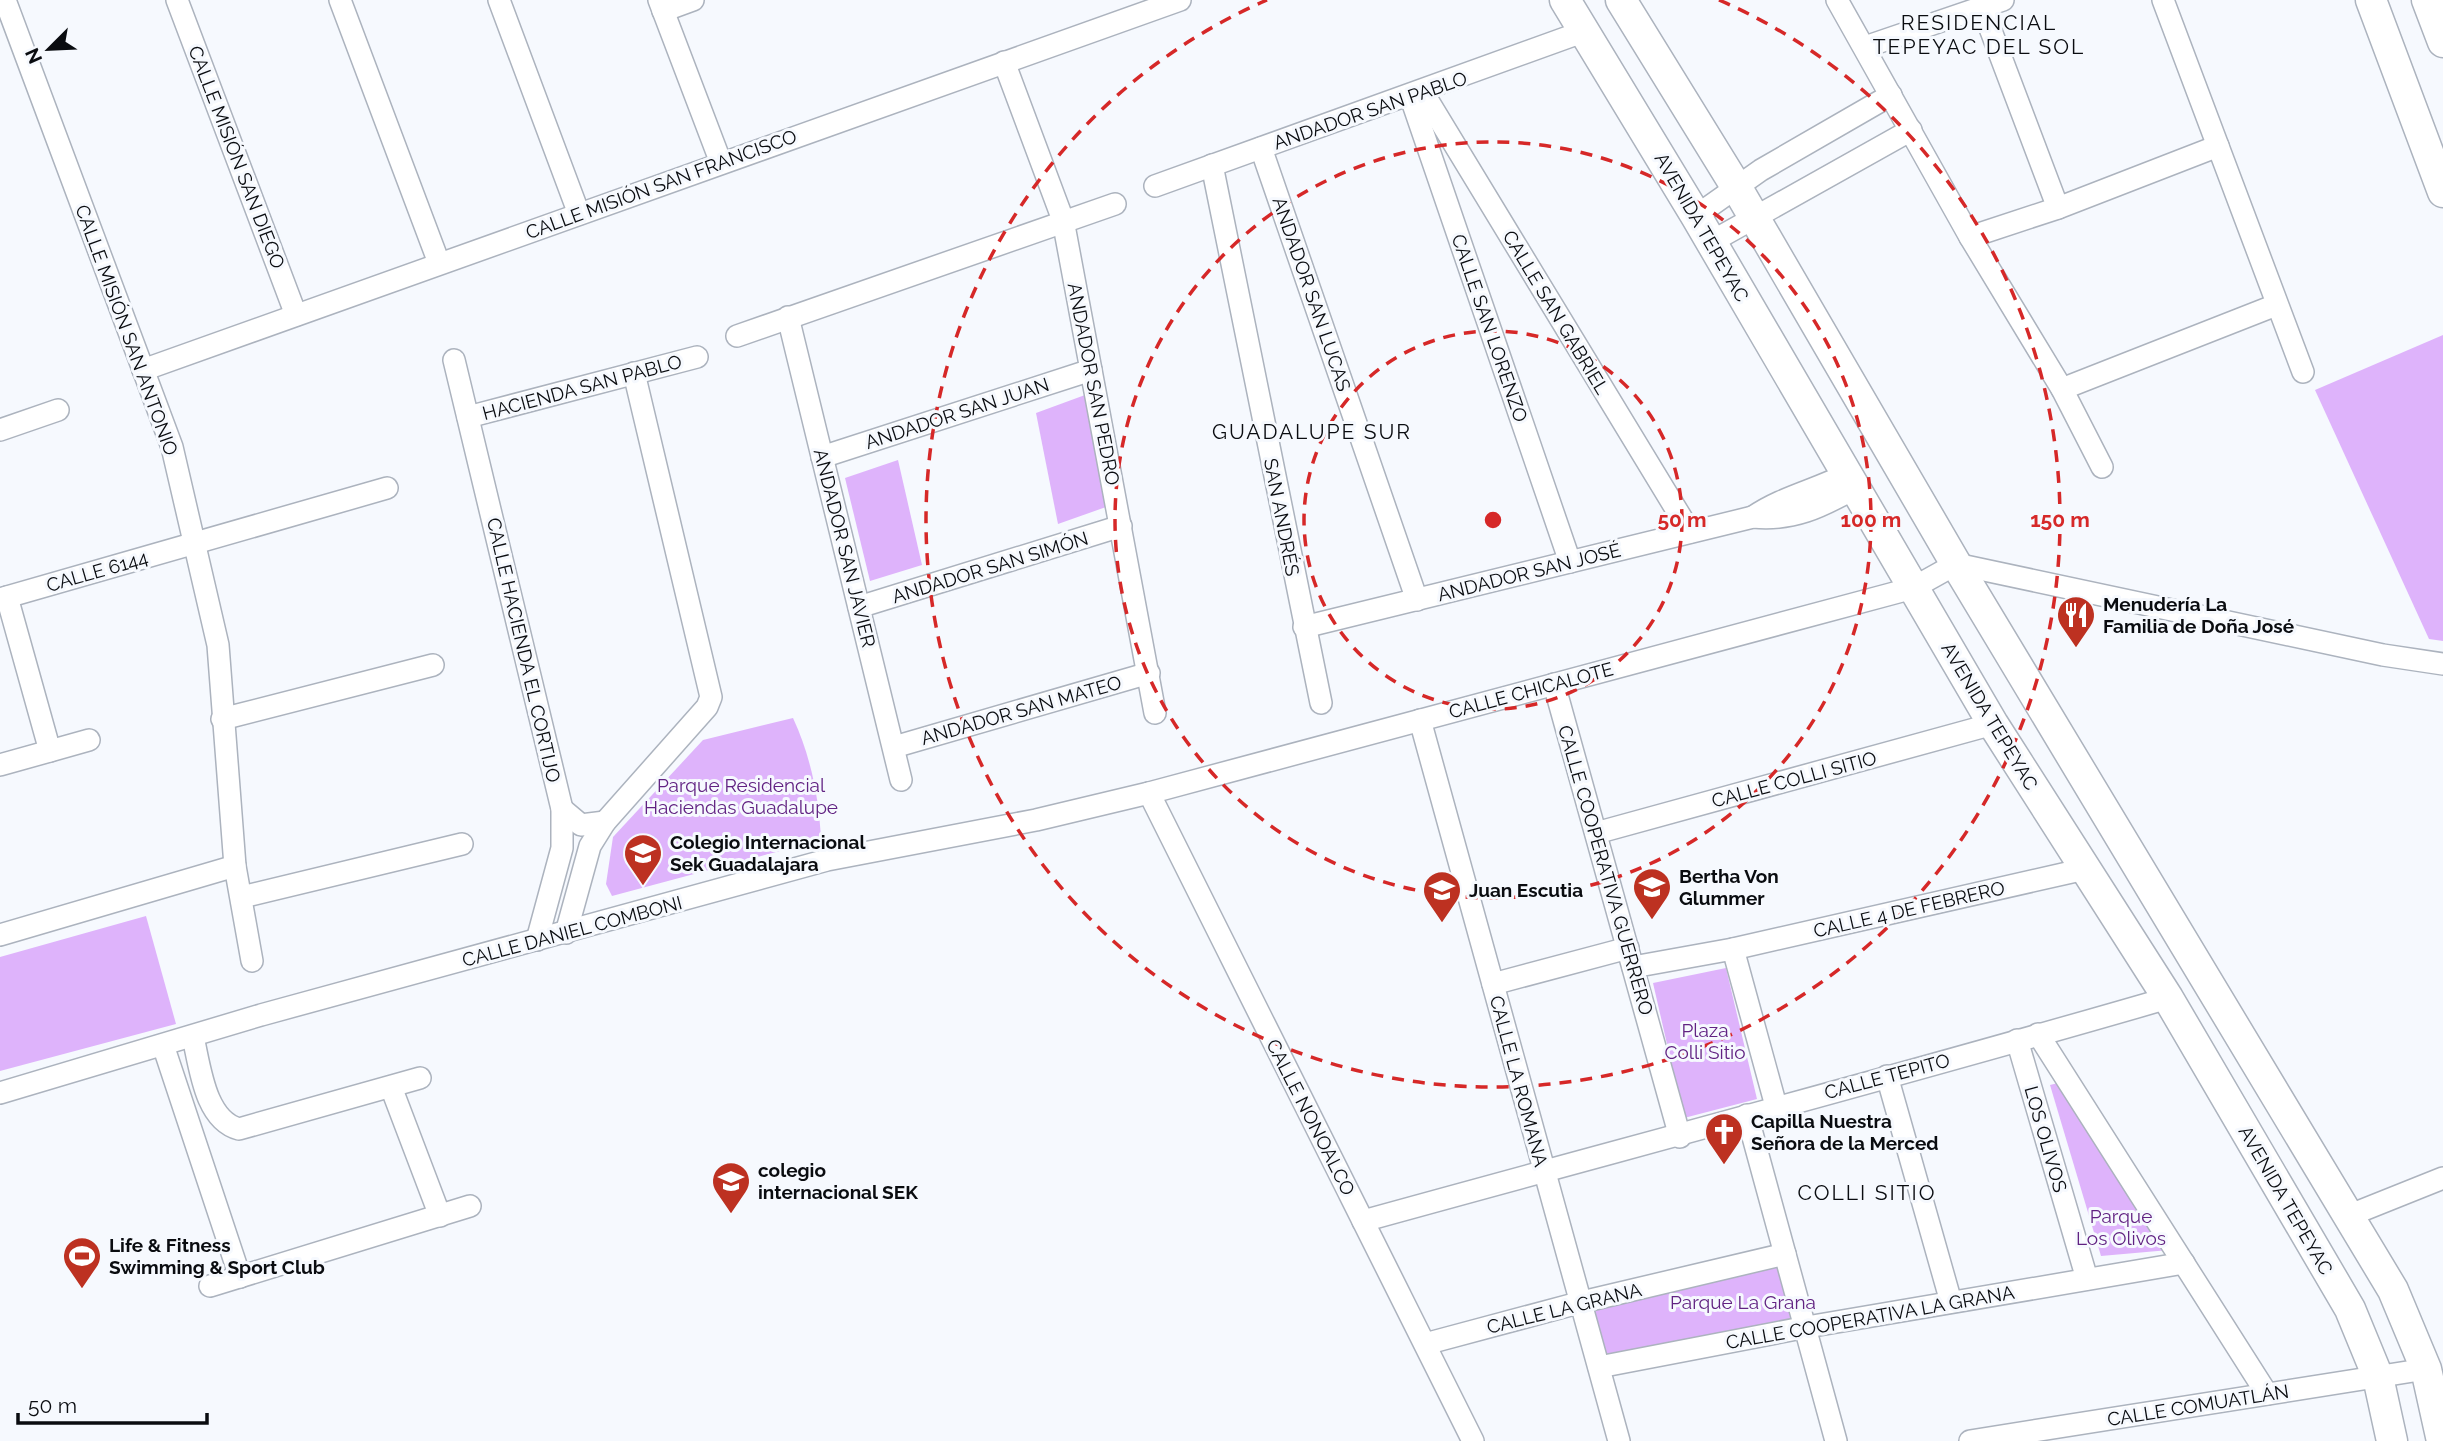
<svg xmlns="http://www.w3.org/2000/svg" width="2443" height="1441" font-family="Raleway,sans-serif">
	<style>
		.green { fill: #deb3fb }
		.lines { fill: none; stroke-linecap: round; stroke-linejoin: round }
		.street-casing { stroke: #acb3be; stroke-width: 24 }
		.secondary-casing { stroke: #acb3be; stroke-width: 33 }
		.street { stroke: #fff; stroke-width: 21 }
		.secondary { stroke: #fff; stroke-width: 30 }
		.ring { fill: none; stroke: #d62828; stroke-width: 3.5; stroke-dasharray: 12 9 }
		.labels { text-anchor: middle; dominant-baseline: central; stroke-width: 6; stroke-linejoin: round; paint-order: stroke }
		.street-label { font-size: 19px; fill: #0a0c10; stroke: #f6f9fe }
		.poi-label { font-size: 19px; font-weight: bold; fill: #0a0c10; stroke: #f6f9fe; text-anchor: start }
		.park-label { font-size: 19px; fill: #612282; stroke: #f6f9fe }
		.neighbourhood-label { font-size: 21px; letter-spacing: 2px; fill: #0a0c10; stroke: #f6f9fe }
		.centre { fill: #d62828; stroke: #f6f9fe; stroke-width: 3.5 }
		.ring-label { font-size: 21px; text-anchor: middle; font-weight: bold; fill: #d62828; stroke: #f6f9fe; stroke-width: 6; stroke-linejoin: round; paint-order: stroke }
	</style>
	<rect width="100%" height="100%" fill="#f6f9fe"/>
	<g class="green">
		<polygon points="2443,335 2443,641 2429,639 2315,390"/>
		<polygon points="1085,395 1106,507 1058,524 1036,413"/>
		<polygon points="898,460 922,565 870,581 845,478"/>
		<path d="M793,718C811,757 819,798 821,840L612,896L606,884L613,837L703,740Z"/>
		<polygon points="146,916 176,1024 0,1071 0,957"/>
		<polygon points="1726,968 1757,1099 1684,1118 1653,983"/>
		<polygon points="2058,1083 2169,1250 2101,1256 2050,1085"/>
		<polygon points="1778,1266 1791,1320 1606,1360 1593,1308"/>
	</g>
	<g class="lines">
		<defs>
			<g id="street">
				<polyline points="5,0 172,447 218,645 235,866 252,961"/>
				<polyline points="177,0 296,315"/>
				<polyline points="340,0 439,263"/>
				<polyline points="499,0 579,214"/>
				<polyline points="659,0 721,163"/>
				<polyline points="1837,0 1970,237 2062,389 2102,467"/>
				<polyline points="2163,0 2303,372"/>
				<polyline points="1982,7 2058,208"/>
				<polyline points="663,11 693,0"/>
				<polyline points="1865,47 2003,0"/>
				<polyline points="1004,62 1063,220 1155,713"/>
				<polyline points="1422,91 1690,532"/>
				<polyline points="1410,95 1570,562"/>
				<polyline points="1261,148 1417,600"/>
				<polyline points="1212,165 1321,703"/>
				<polyline points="1155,186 1585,31"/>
				<polyline points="1696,216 1761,170 1891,95"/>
				<polyline points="1970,237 2058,208 2218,146"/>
				<polyline points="1711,242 1911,130"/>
				<polyline points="788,317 901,780"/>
				<polyline points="737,336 1115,204"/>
				<polyline points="454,360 562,809 562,848 537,940"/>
				<polyline points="143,370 1180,0"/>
				<polyline points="2062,389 2276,305"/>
				<polyline points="468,417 697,357"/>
				<polyline points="0,430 58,410"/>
				<polyline points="822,457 1091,370"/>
				<path d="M1753,517C1782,497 1816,490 1847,474"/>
				<polyline points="7,597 50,751"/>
				<polyline points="0,599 387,488"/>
				<polyline points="859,607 1121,526"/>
				<path d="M1304,627L1753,517C1793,521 1821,507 1855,488"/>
				<polyline points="1554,684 1680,1137"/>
				<polyline points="222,719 433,665"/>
				<polyline points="1420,720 1619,1441"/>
				<polyline points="894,747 1149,673"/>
				<polyline points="0,765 89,740"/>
				<polyline points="1149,793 1473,1441"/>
				<polyline points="562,809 581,825 605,822"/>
				<polyline points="1596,833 1993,724"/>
				<polyline points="242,897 462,844"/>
				<polyline points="566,933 590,846 605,822 707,707 711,697 634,373"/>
				<polyline points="0,935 235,866"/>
				<polyline points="1733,949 2085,869"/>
				<polyline points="1633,967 1733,949 1776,1106"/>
				<polyline points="1493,984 1628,948"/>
				<polyline points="2038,1034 2267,1394"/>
				<path d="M193,1037C200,1067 205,1120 239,1129L420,1078"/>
				<polyline points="2017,1040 2087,1279"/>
				<polyline points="163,1045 240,1277"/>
				<polyline points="1887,1076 1951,1302"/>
				<polyline points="391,1087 440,1216"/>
				<polyline points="0,1093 261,1015 827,860 1036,820 1149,793 1887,595 1913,588 1956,564 2383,655 2443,664"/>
				<polyline points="1747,1115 1836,1441"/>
				<polyline points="2348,1216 2443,1178"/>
				<path d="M1363,1221C1631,1147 1900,1076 2168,998"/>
				<polyline points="210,1286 470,1206"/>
				<polyline points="1425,1344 1582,1302 1785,1254"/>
				<polyline points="1599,1367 1807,1327 2184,1263"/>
				<polyline points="1970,1441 2426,1369"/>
			</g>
			<g id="secondary">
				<polyline points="1565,0 1696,216 1993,724 2168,998 2350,1309 2378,1377 2392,1441"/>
				<polyline points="1621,0 1737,188 1956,564 2393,1290 2426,1369 2442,1441"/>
				<polyline points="2371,0 2443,192"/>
				<polyline points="2427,0 2443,42"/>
			</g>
		</defs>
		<use href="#street" class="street-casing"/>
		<use href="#secondary" class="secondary-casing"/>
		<use href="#street" class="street"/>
		<use href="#secondary" class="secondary"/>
	</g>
	<g class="ring">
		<circle cx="1493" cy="520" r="189"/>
		<circle cx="1493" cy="520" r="378"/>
		<path d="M1719 0A567 567 0 1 1 1267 0"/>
	</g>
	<defs>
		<symbol id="restaurant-pin" viewBox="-11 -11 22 30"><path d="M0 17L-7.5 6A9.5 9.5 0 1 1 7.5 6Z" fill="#bd3121" stroke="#f6f9fe"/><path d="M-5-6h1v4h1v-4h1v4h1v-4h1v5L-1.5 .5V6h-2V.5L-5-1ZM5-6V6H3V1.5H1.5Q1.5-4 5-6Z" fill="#fff"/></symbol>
		<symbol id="university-pin" viewBox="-11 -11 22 30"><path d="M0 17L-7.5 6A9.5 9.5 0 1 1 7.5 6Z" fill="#bd3121" stroke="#f6f9fe"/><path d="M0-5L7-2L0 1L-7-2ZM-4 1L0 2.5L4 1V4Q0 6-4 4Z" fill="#fff"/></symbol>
		<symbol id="school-pin" viewBox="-11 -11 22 30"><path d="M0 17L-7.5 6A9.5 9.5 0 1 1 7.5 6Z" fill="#bd3121" stroke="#f6f9fe"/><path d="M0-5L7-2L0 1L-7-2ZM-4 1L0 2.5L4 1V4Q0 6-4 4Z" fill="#fff"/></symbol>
		<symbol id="church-pin" viewBox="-11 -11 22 30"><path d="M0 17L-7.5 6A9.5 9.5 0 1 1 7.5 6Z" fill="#bd3121" stroke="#f6f9fe"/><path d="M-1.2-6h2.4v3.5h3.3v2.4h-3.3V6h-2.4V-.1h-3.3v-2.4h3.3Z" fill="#fff"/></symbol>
		<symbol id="stadium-pin" viewBox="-11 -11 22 30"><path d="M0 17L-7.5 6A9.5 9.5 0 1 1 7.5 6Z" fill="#bd3121" stroke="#f6f9fe"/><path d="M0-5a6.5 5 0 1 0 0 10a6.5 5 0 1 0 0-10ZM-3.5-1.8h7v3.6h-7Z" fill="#fff"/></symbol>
	</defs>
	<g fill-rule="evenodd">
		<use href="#restaurant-pin" x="2054" y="593" width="44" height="60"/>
		<use href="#university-pin" x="621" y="831" width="44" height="60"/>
		<use href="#school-pin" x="1630" y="865" width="44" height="60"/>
		<use href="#school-pin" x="1420" y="868" width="44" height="60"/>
		<use href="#church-pin" x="1702" y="1110" width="44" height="60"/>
		<use href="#school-pin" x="709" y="1159" width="44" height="60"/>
		<use href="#stadium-pin" x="60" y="1234" width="44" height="60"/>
	</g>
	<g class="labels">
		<g class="street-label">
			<text transform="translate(1370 110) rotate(-19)">ANDADOR SAN PABLO</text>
			<text transform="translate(237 157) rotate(69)">CALLE MISIÓN SAN DIEGO</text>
			<text transform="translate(661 184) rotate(-20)">CALLE MISIÓN SAN FRANCISCO</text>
			<text transform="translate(1702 227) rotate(60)">AVENIDA TEPEYAC</text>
			<text transform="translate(1312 294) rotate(71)">ANDADOR SAN LUCAS</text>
			<text transform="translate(1556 312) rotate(59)">CALLE SAN GABRIEL</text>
			<text transform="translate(1490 328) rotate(71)">CALLE SAN LORENZO</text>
			<text transform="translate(127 330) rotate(70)">CALLE MISIÓN SAN ANTONIO</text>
			<text transform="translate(1094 384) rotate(79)">ANDADOR SAN PEDRO</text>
			<text transform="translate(582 387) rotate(-15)">HACIENDA SAN PABLO</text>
			<text transform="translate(957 413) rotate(-18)">ANDADOR SAN JUAN</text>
			<text transform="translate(1282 517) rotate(79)">SAN ANDRÉS</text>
			<text transform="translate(845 548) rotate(76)">ANDADOR SAN JAVIER</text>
			<text transform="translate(990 567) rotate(-17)">ANDADOR SAN SIMÓN</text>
			<text transform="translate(97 571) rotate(-16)">CALLE 6144</text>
			<text transform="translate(1529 572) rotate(-14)">ANDADOR SAN JOSÉ</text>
			<text transform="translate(524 650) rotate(77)">CALLE HACIENDA EL CORTIJO</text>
			<text transform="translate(1531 690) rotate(-15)">CALLE CHICALOTE</text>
			<text transform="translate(1021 710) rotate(-16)">ANDADOR SAN MATEO</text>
			<text transform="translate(1990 716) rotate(59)">AVENIDA TEPEYAC</text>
			<text transform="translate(1794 779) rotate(-15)">CALLE COLLI SITIO</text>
			<text transform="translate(1606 870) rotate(74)">CALLE COOPERATIVA GUERRERO</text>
			<text transform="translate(1909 909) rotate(-13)">CALLE 4 DE FEBRERO</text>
			<text transform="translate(572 931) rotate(-15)">CALLE DANIEL COMBONI</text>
			<text transform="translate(1887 1076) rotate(-15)">CALLE TEPITO</text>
			<text transform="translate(1519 1081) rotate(75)">CALLE LA ROMANA</text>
			<text transform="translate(1311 1117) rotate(63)">CALLE NONOALCO</text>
			<text transform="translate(2046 1139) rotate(74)">LOS OLIVOS</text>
			<text transform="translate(2286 1200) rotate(60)">AVENIDA TEPEYAC</text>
			<text transform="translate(1564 1308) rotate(-14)">CALLE LA GRANA</text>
			<text transform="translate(1870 1317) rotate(-10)">CALLE COOPERATIVA LA GRANA</text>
			<text transform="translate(2198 1405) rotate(-9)">CALLE COMUATLÁN</text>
		</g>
		<g class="poi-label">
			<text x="2103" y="604">Menudería La<tspan x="2103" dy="22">Familia de Doña José</tspan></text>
			<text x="670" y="842">Colegio Internacional<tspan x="670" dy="22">Sek Guadalajara</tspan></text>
			<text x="1679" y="876">Bertha Von<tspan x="1679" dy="22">Glummer</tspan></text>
			<text x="1469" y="890">Juan Escutia</text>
			<text x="1751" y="1121">Capilla Nuestra<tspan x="1751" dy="22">Señora de la Merced</tspan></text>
			<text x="758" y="1170">colegio<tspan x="758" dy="22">internacional SEK</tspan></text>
			<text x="109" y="1245">Life &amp; Fitness<tspan x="109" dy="22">Swimming &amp; Sport Club</tspan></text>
		</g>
		<g class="park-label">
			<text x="741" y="785">Parque Residencial<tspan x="741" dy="22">Haciendas Guadalupe</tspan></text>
			<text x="1705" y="1030">Plaza<tspan x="1705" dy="22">Colli Sitio</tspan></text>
			<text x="2121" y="1216">Parque<tspan x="2121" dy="22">Los Olivos</tspan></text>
			<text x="1743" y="1302">Parque La Grana</text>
		</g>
		<g class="neighbourhood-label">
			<text x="1979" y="22">RESIDENCIAL<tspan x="1979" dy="24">TEPEYAC DEL SOL</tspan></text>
			<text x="1312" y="431">GUADALUPE SUR</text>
			<text x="1867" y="1192">COLLI SITIO</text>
		</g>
	</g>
	<circle cx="1493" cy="520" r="10" class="centre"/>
	<g class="ring-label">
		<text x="1682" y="527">50 m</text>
		<text x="1871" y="527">100 m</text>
		<text x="2060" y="527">150 m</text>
	</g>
	<g transform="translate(49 49) rotate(246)" stroke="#f6f9fe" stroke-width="5" paint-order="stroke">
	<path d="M0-5L12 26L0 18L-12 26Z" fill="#0a0c10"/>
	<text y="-10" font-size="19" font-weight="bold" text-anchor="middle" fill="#0a0c10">N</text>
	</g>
	<path d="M18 1413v10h189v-10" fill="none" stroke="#0a0c10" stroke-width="3.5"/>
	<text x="28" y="1413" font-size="21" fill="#0a0c10" stroke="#f6f9fe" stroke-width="5" paint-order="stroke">50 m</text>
</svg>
